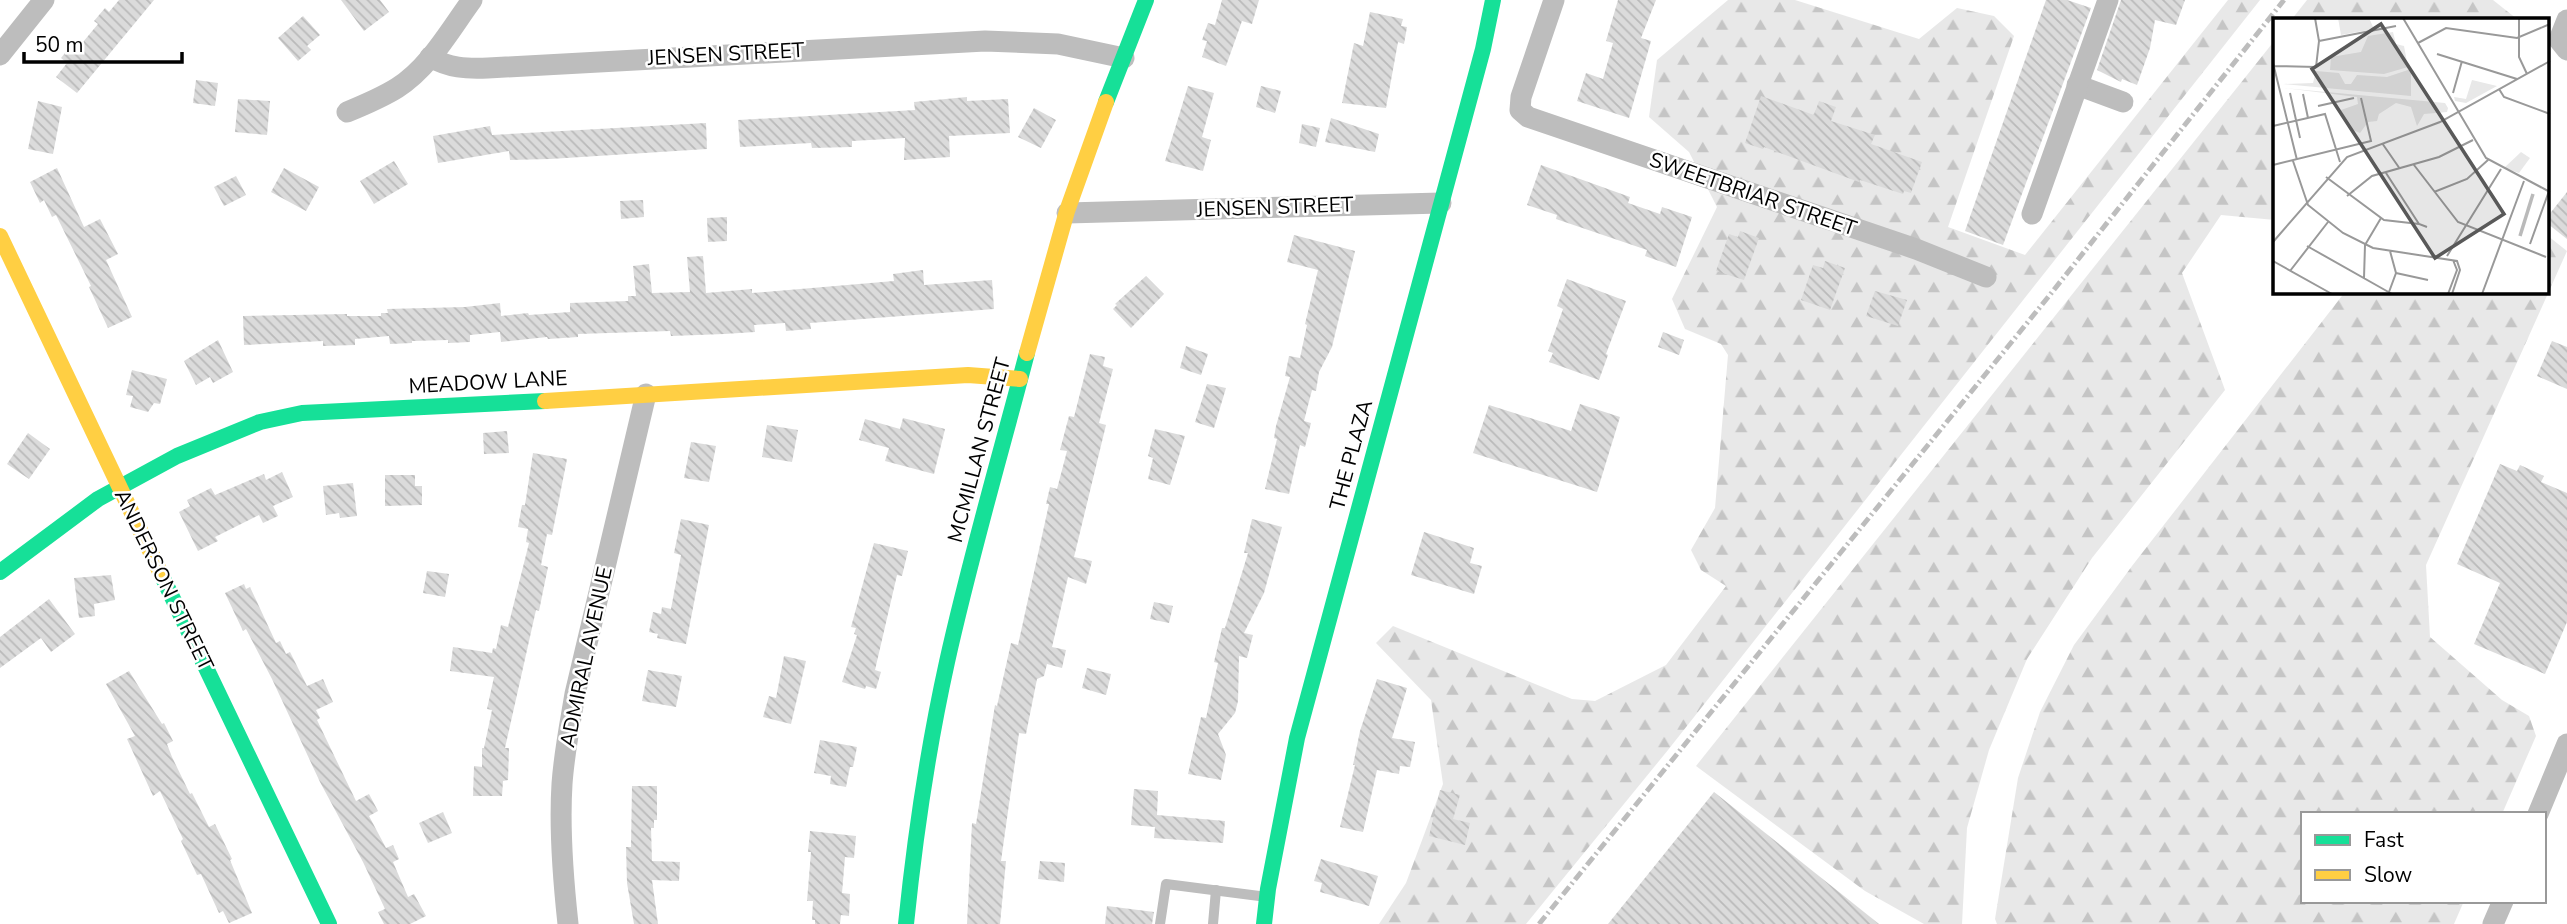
<svg xmlns="http://www.w3.org/2000/svg" width="2567" height="924" font-family="'Nunito Sans',sans-serif">
	<style>
		.forest { fill: url(#forest-firs) }
		.building { fill: url(#building-back-hatch) }
		.lines { fill: none; stroke-linecap: round; stroke-linejoin: round }
		.lane { stroke: #bdbdbd; stroke-width: 10 }
		.street { stroke: #bdbdbd; stroke-width: 21 }
		.fast { stroke: #16e098; stroke-width: 16 }
		.slow { stroke: #ffcf43; stroke-width: 16 }
		.rail { stroke: #bdbdbd; stroke-width: 5; stroke-dasharray: 10 3.5 2 3.5; stroke-linecap: butt }
		.labels { text-anchor: middle; dominant-baseline: central; stroke-width: 5; stroke-linejoin: round; paint-order: stroke }
		.street-label { font-size: 21px; fill: #000; stroke: #fff }
		.inset-river { fill: none; stroke: #bababa; stroke-width: 3.5 }
		.inset-road { fill: none; stroke: #999; stroke-width: 2 }
		.view { fill: #595959; fill-opacity: 0.15; stroke: #595959; stroke-width: 3.5 }
		.inset-edge { fill: none; stroke: #000; stroke-width: 3.5 }
	</style>
	<defs>
		<pattern id="forest-firs" width="22" height="20" patternUnits="userSpaceOnUse" patternTransform="scale(1.75)"><rect width="22" height="20" fill="#e8e8e8"/><path d="M5 1l3.5 6h-7zM16 11l3.5 6h-7z" fill="#c5c5c5"/></pattern>
		<pattern id="building-back-hatch" width="6" height="6" patternUnits="userSpaceOnUse" patternTransform="scale(1.75)"><rect width="6" height="6" fill="#dbdbdb"/><path d="M-1 5l2 2M0 0l6 6M5-1l2 2" fill="none" stroke="#bababa"/></pattern>
	</defs>
	<rect width="100%" height="100%" fill="#fff"/>
	<g class="forest">
		<polygon points="1728,0 1795,0 1919,39 1957,8 1994,16 2014,36 1948,227 2025,255 2228,0 2260,0 1668,750 1526,924 1379,924 1406,883 1443,784 1431,700 1376,643 1393,626 1572,699 1595,701 1666,665 1726,586 1701,570 1691,550 1715,508 1728,355 1721,344 1685,329 1672,299 1717,207 1689,152 1649,117 1657,60"/>
		<polygon points="2307,0 2493,0 2517,19 2292,19"/>
		<polygon points="2275,40 2275,220 2221,215 2182,273 2225,390 2092,558 2027,659 1989,750 1967,828 1962,924 1924,924 1865,891 1696,766"/>
		<polygon points="2548,236 2567,251 2426,565 2430,637 2502,700 2529,716 2536,736 2502,814 2303,814 2303,901 2464,901 2454,924 1997,924 1995,919 2018,778 2040,712 2074,645 2132,566 2345,292 2548,292"/>
	</g>
	<g class="building">
		<polygon points="119,0 154,0 77,93 56,77 67,63 61,58 72,44 78,48 98,24 94,21 105,8 109,12"/>
		<polygon points="341,0 380,0 389,12 364,31"/>
		<polygon points="1222,0 1259,0 1252,24 1242,21 1226,66 1202,57 1207,41 1202,40 1208,23 1215,25"/>
		<polygon points="1618,0 1656,0 1641,38 1651,41 1629,118 1577,101 1586,73 1603,79 1613,43 1606,41"/>
		<polygon points="2046,0 2067,0 2091,8 2003,245 1965,231"/>
		<polygon points="2121,0 2185,0 2176,25 2155,20 2150,48 2137,85 2122,79 2121,82 2097,70"/>
		<polygon points="1370,12 1403,19 1401,26 1407,27 1404,44 1398,42 1386,108 1342,103 1354,43 1363,46"/>
		<polygon points="303,16 320,35 307,46 311,50 298,61 278,38"/>
		<polygon points="196,80 218,83 215,106 193,103"/>
		<polygon points="1188,86 1214,93 1202,137 1211,140 1203,171 1165,161"/>
		<polygon points="1261,86 1281,91 1275,113 1256,107"/>
		<polygon points="1761,96 1814,115 1819,101 1836,107 1831,121 1875,135 1871,144 1922,162 1911,193 1904,191 1903,194 1860,180 1859,182 1764,147 1763,149 1745,143"/>
		<polygon points="967,97 967,101 1008,99 1010,133 949,136 950,157 904,160 905,138 852,141 852,147 812,148 811,143 740,147 738,120 915,110 914,102"/>
		<polygon points="238,99 270,101 267,135 235,132"/>
		<polygon points="38,101 62,107 53,154 28,149"/>
		<polygon points="1034,108 1056,120 1041,148 1018,137"/>
		<polygon points="1331,118 1379,134 1375,152 1325,142"/>
		<polygon points="706,123 707,149 550,159 510,160 509,151 438,163 433,136 490,126 492,135"/>
		<polygon points="1302,124 1320,128 1316,147 1299,143"/>
		<polygon points="394,161 408,184 374,204 360,181"/>
		<polygon points="1541,165 1630,197 1628,203 1660,214 1662,207 1692,217 1676,267 1645,256 1647,250 1556,219 1557,215 1527,205"/>
		<polygon points="57,168 84,227 100,219 118,254 106,260 132,317 108,328 89,287 91,286 56,215 52,217 44,200 40,203 30,182"/>
		<polygon points="284,168 319,187 306,211 271,192"/>
		<polygon points="236,176 246,195 224,206 214,187"/>
		<polygon points="2567,192 2567,239 2548,224 2548,216"/>
		<polygon points="643,200 644,217 621,219 620,201"/>
		<polygon points="727,217 727,241 708,242 707,218"/>
		<polygon points="1740,231 1759,238 1744,280 1716,271 1729,234 1738,237"/>
		<polygon points="1294,235 1355,251 1332,347 1319,372 1316,391 1312,390 1304,421 1311,423 1305,447 1300,445 1289,494 1265,489 1277,439 1274,438 1276,426 1290,377 1285,376 1289,356 1300,358 1307,325 1305,324 1318,270 1287,262"/>
		<polygon points="703,256 706,293 752,289 752,293 894,281 893,274 923,270 924,285 992,280 994,309 810,323 811,329 786,331 785,323 754,325 755,332 724,334 671,336 670,331 578,334 578,337 548,339 547,337 501,342 500,332 470,335 470,342 448,343 448,340 412,341 412,343 390,344 389,336 355,339 355,345 323,346 323,341 244,345 243,316 347,314 347,316 381,316 381,313 388,313 387,309 465,307 500,303 501,316 528,313 529,315 570,312 570,303 628,301 628,296 636,296 633,266 649,264 652,293 690,292 687,257"/>
		<polygon points="1825,261 1845,268 1830,310 1801,300 1813,265 1823,268"/>
		<polygon points="1146,276 1164,294 1131,328 1113,309 1117,305 1115,304"/>
		<polygon points="1567,279 1626,301 1606,354 1608,355 1599,380 1549,362 1553,353 1548,351 1563,309 1557,306"/>
		<polygon points="1875,291 1907,300 1898,326 1866,316"/>
		<polygon points="1663,332 1684,340 1679,355 1658,347"/>
		<polygon points="218,340 233,372 213,383 210,377 196,385 184,361"/>
		<polygon points="2552,341 2567,347 2567,389 2537,376"/>
		<polygon points="1186,346 1208,354 1201,375 1180,368"/>
		<polygon points="1090,354 1105,357 1103,366 1113,369 1099,423 1106,425 1074,557 1092,561 1086,584 1068,577 1052,647 1066,650 1062,668 1047,664 1044,676 1037,679 1026,734 1019,733 1001,861 1006,861 1000,924 967,924 972,823 976,824 995,705 997,706 1011,643 1018,645 1049,504 1046,504 1050,487 1057,489 1067,451 1060,450 1069,416 1074,417"/>
		<polygon points="132,370 167,379 160,404 154,403 148,412 130,407 133,396 126,395"/>
		<polygon points="1207,384 1226,388 1214,428 1195,422"/>
		<polygon points="1580,404 1620,417 1597,492 1473,453 1489,405 1571,431"/>
		<polygon points="903,418 945,429 934,474 885,461 889,448 859,440 865,419 900,429"/>
		<polygon points="767,425 798,430 792,462 762,457"/>
		<polygon points="1155,429 1185,436 1170,485 1148,479 1153,458 1148,456"/>
		<polygon points="507,431 509,453 484,454 483,433"/>
		<polygon points="28,433 50,449 29,479 7,464"/>
		<polygon points="691,442 716,446 709,482 684,478"/>
		<polygon points="533,453 567,459 552,535 547,534 541,565 548,567 539,611 536,610 505,748 509,748 508,780 503,781 502,796 473,796 474,766 482,767 482,748 484,748 492,710 487,709 494,677 450,671 453,647 492,653 493,648 496,649 501,625 508,627 529,543 526,542 528,529 518,527 522,505 525,505"/>
		<polygon points="2500,464 2517,471 2520,465 2544,476 2541,482 2567,493 2567,622 2545,674 2474,644 2500,583 2457,564"/>
		<polygon points="282,472 293,497 273,506 278,516 263,523 259,515 215,537 218,541 198,551 179,512 190,506 187,500 211,488 215,495 264,474 266,480"/>
		<polygon points="385,475 415,475 415,486 422,486 422,505 385,506"/>
		<polygon points="353,483 357,516 340,518 339,513 326,515 323,486"/>
		<polygon points="681,519 709,525 686,644 657,638 658,634 649,632 653,612 661,614 662,607 671,609 681,555 674,553"/>
		<polygon points="1252,519 1282,527 1264,593 1244,633 1253,635 1247,658 1239,656 1238,701 1235,713 1218,734 1226,755 1221,780 1188,774 1201,717 1206,718 1218,663 1214,662 1222,628 1225,628 1248,553 1244,553"/>
		<polygon points="1424,532 1474,548 1470,563 1482,566 1474,594 1411,575"/>
		<polygon points="874,543 908,551 902,576 897,575 875,670 881,672 876,689 866,686 865,689 842,682 857,635 854,634 856,628 851,627"/>
		<polygon points="427,571 449,574 445,597 423,593"/>
		<polygon points="111,575 115,600 94,604 95,616 79,618 74,578"/>
		<polygon points="244,584 246,589 250,587 276,643 280,641 286,654 290,652 307,686 323,679 333,702 316,710 320,718 317,720 356,801 369,794 378,811 369,816 386,848 393,845 399,859 393,862 408,897 414,894 426,916 410,924 384,924 378,912 385,909 363,862 320,782 272,679 246,629 243,631 225,593"/>
		<polygon points="49,599 75,634 51,652 41,638 0,668 0,637"/>
		<polygon points="1154,602 1173,606 1169,623 1150,619"/>
		<polygon points="784,656 806,661 791,724 763,717 769,696 776,698"/>
		<polygon points="1087,668 1111,674 1106,695 1082,688"/>
		<polygon points="648,670 682,676 676,707 642,701"/>
		<polygon points="129,671 162,724 164,723 173,741 167,744 172,757 190,794 192,793 209,827 215,824 232,859 230,860 252,913 229,923 223,911 219,913 201,874 197,875 181,841 183,839 160,791 153,796 127,739 135,736 106,684"/>
		<polygon points="1377,679 1407,688 1392,738 1415,742 1410,767 1400,766 1399,774 1377,770 1363,832 1340,827 1355,765 1353,765 1360,731"/>
		<polygon points="820,740 857,747 853,767 850,767 846,787 830,784 831,776 814,773"/>
		<polygon points="632,786 657,786 657,820 654,820 654,828 651,828 652,861 680,862 679,881 652,880 658,924 634,924 627,883 626,847 631,847"/>
		<polygon points="1134,789 1158,791 1157,815 1225,821 1223,843 1154,838 1155,827 1131,825"/>
		<polygon points="1440,790 1460,795 1453,819 1470,823 1465,845 1429,836"/>
		<polygon points="1714,792 1879,924 1608,924"/>
		<polygon points="443,812 452,833 428,843 419,823"/>
		<polygon points="810,831 856,836 854,858 845,857 842,893 850,894 849,916 841,915 840,924 815,924 815,920 812,920 813,901 807,901 811,852 808,852"/>
		<polygon points="1321,859 1378,876 1369,906 1320,892 1322,883 1314,881"/>
		<polygon points="1040,861 1065,863 1064,882 1038,879"/>
		<polygon points="1107,906 1154,912 1152,924 1105,924"/>
	</g>
	<g class="lines">
		<g class="lane">
			<polyline points="1160,924 1166,884 1267,897"/>
			<polyline points="1213,924 1216,890"/>
		</g>
		<g class="street">
			<polyline points="1554,0 1521,97 1520,110 1528,117 1916,249 1986,277"/>
			<polyline points="2567,20 2559,40 2567,50"/>
			<polyline points="0,55 44,0"/>
			<path d="M430,57C449,68 466,69 488,68L985,41L1058,44L1124,58"/>
			<polyline points="2077,85 2123,102"/>
			<path d="M347,112C364,105 381,98 397,88C429,68 450,30 472,0"/>
			<polyline points="1067,213 1441,203"/>
			<polyline points="2032,214 2108,0"/>
			<polyline points="2538,814 2567,744"/>
			<path d="M568,924C563,878 559,831 562,784C564,754 570,724 575,694L646,394"/>
			<polyline points="2493,924 2503,901"/>
		</g>
		<g class="fast">
			<polyline points="1106,102 1146,0"/>
			<polyline points="0,572 98,499 177,456 260,422 302,413 545,401"/>
			<polyline points="161,574 329,924"/>
			<path d="M906,924C915,836 928,748 947,662C970,558 1000,456 1027,353"/>
			<polyline points="1264,924 1268,889 1297,738 1483,49 1493,0"/>
		</g>
		<g class="slow">
			<polyline points="0,236 161,574"/>
			<polyline points="1027,353 1067,211 1106,102"/>
			<polyline points="545,401 968,375 1020,379"/>
		</g>
		<polyline class="rail" points="1539,924 2049,296 2284,0"/>
	</g>
	<g class="labels">
		<g class="street-label">
			<text transform="translate(726 54) rotate(-3)">JENSEN STREET</text>
			<text transform="translate(1753 194) rotate(19)">SWEETBRIAR STREET</text>
			<text transform="translate(1275 207) rotate(-2)">JENSEN STREET</text>
			<text transform="translate(488 382) rotate(-3)">MEADOW LANE</text>
			<text transform="translate(979 450) rotate(-75)">MCMILLAN STREET</text>
			<text transform="translate(1351 455) rotate(-75)">THE PLAZA</text>
			<text transform="translate(164 580) rotate(64)">ANDERSON STREET</text>
			<text transform="translate(586 657) rotate(-78)">ADMIRAL AVENUE</text>
		</g>
	</g>
	<g transform="translate(2273 18)">
		<rect width="276" height="276" fill="#fff"/>
		<path d="M248,134L257,140L246,155L231,150Z" fill="#e8e8e8"/>
		<path d="M65,0H96L101,11L68,17ZM120,14L123,26L131,28L135,49L111,56L57,52L58,39L88,34L95,18ZM138,51V78L10,66L40,65L43,53L66,55L72,66H78L84,57L114,59ZM199,62L224,68L193,85L182,83L181,79L193,81ZM11,70L172,85L175,90L174,94L151,96L144,108L138,89L123,85L106,96L104,103L95,104L87,115L77,111L68,92L85,86L84,79Z" fill="#e8e8e8"/>
		<path class="inset-river" d="M247,218L260,176"/>
		<path class="inset-road" d="M130,0L213,140L277,174M246,0V39L254,56M46,23L123,8M145,25L173,10L244,20L277,6M164,36L244,61M0,45L24,142M1,48L43,49L46,23L42,0M226,71L231,79L277,96M17,75L27,120M180,75L189,43M30,76L35,100M45,88L81,80M0,108L52,96L67,144M109,125L127,151M20,143L35,187L70,215L100,230L184,243L187,252L179,276M0,147L98,123L88,80M141,147L185,204L273,239M113,155L146,206L154,209M53,159L111,202L146,206M161,174L194,161L215,142M74,178L99,158L166,139L200,122M0,224L74,139L167,104L277,43M257,226L276,173M34,228L119,276M174,238L228,151M0,243L59,276M17,253L55,204M123,255L155,262M91,260L92,227L108,200M116,274L123,255L117,233M175,276L184,252L180,242M209,276L251,163"/>
		<path class="view" d="M108,6L231,196L162,240L39,51Z"/>
		<rect width="276" height="276" class="inset-edge"/>
	</g>
	<rect x="2301" y="812" width="245" height="91" fill="#ffffff" stroke="#999999" stroke-width="2"/>
	<rect x="2315" y="835" width="35" height="10" fill="#16e098" stroke="#999999" stroke-width="2"/>
	<text x="2364" y="847" font-size="21" fill="#000000">Fast</text>
	<rect x="2315" y="870" width="35" height="10" fill="#ffcf43" stroke="#999999" stroke-width="2"/>
	<text x="2364" y="882" font-size="21" fill="#000000">Slow</text>
	<path d="M24 52v10h158v-10" fill="none" stroke="#000000" stroke-width="3.5"/>
	<text x="35" y="52" font-size="21" fill="#000000" stroke="#ffffff" stroke-width="5" paint-order="stroke">50 m</text>
</svg>
